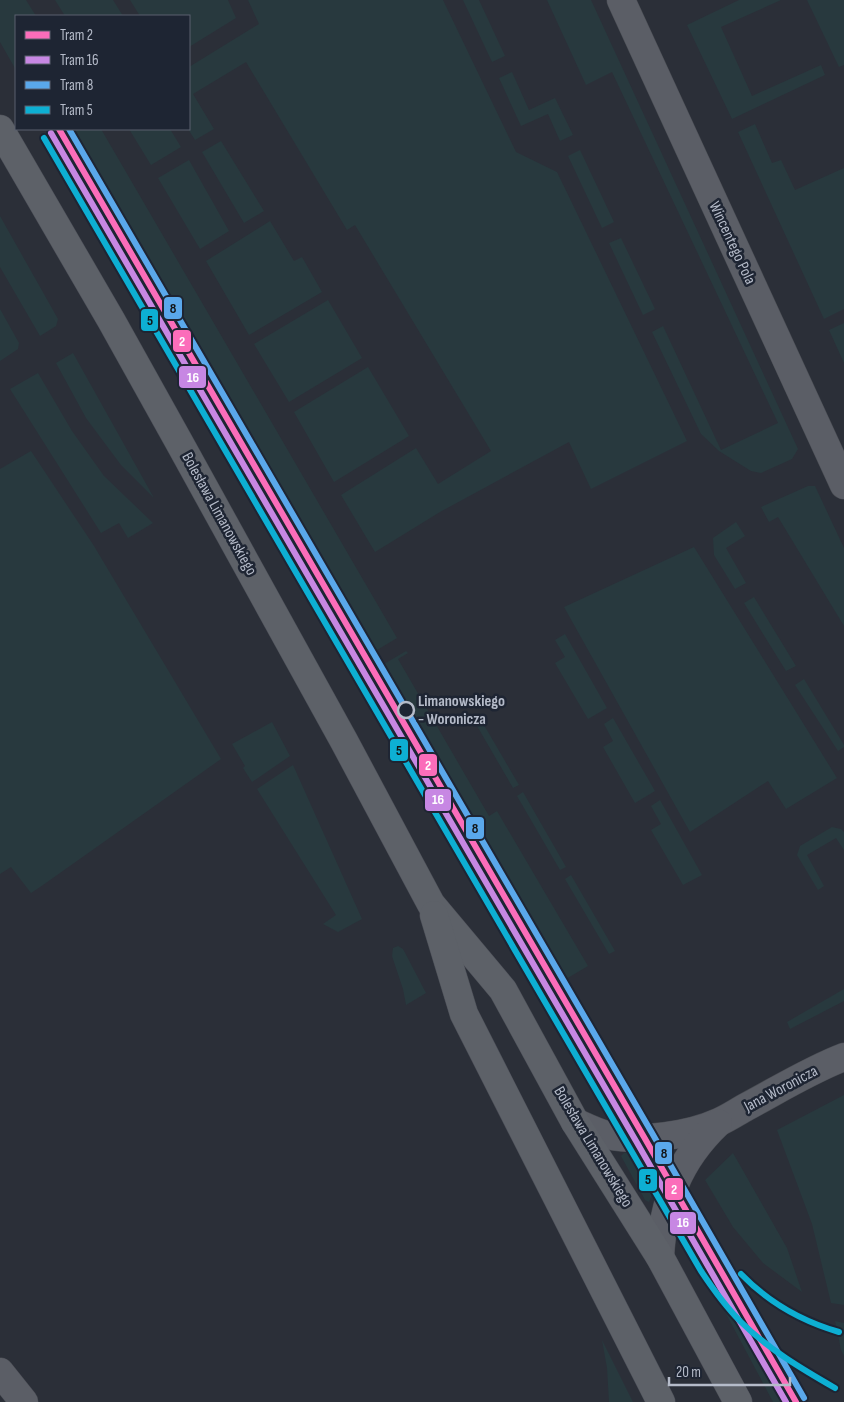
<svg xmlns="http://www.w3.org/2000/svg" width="844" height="1402" font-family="'Sofia Sans Condensed',sans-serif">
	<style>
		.green { fill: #28393e }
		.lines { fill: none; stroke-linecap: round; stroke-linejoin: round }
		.minor-casing { stroke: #474a51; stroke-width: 29 }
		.major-casing { stroke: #494c55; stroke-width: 29 }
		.minor { stroke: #5b5e66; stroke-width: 28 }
		.major { stroke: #5d6168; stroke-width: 28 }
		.tram-1-casing { stroke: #1e2533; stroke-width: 10 }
		.tram-2-casing { stroke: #1e2533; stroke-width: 10 }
		.tram-3-casing { stroke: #1e2533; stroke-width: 10 }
		.tram-4-casing { stroke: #1e2533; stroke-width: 10 }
		.tram-1 { stroke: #fb6dba; stroke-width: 6 }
		.tram-2 { stroke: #c787e3; stroke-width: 6 }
		.tram-3 { stroke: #5aa8eb; stroke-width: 6 }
		.tram-4 { stroke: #0dafd3; stroke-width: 6 }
		.stop-dot { fill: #1e2533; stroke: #b5bbc9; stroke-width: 2.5 }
		.labels { text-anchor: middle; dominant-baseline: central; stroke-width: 5; stroke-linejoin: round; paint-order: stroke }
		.street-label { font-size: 16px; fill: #b5bbc9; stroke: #1e2533 }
		.stop-label { font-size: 16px; font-weight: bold; fill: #b5bbc9; stroke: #1e2533; text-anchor: start }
		.line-badge { stroke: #1e2533; stroke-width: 2 }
		.badge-label { font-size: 14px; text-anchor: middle; font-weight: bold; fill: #fff }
		.pale-badge-label { font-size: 14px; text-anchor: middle; font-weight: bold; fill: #111 }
	</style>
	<rect width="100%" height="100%" fill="#2b2f38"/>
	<g class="green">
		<polygon points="0,0 26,0 36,16 16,16 16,70 0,42"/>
		<polygon points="55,0 113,0 123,16 65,16"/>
		<polygon points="130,0 228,0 236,18 189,47 189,16 140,16"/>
		<polygon points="248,0 443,0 516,152 557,172 687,441 591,489 569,442 440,512 375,552 341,495 416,448 438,484 491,451 355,225 347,230 246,62 193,94 214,129 195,140 188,129 189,67 259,24"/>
		<polygon points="463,0 479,0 505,56 492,62"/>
		<polygon points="547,0 591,0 798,449 792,459 761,473 751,471 719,451 701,434 652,332 663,326 721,450 778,423 612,72 586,85"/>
		<polygon points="739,0 781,0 721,27 752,96 821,65 825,75 732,119 687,25"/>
		<polygon points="807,0 844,0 844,65 839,67"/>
		<polygon points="512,72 529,110 555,98 573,135 560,141 548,114 521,126 499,78"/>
		<polygon points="755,124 772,163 781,160 795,190 844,168 844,309 824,319 738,132"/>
		<polygon points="50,129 101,129 397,638 352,665 215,417"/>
		<polygon points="129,129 170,129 181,147 151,165"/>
		<polygon points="221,141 264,211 244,223 202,152"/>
		<polygon points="580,150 614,222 602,228 568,156"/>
		<polygon points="189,160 229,231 200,249 158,178"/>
		<polygon points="0,216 58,319 56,326 40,336 0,267"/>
		<polygon points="270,221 294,261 302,257 322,292 249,335 206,261"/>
		<polygon points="621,238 655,309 643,315 609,243"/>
		<polygon points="328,300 362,358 289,402 254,344"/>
		<polygon points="0,309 19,343 18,349 0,361"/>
		<polygon points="844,323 844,363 829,330"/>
		<polygon points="73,353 154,498 121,465 86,418 56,363"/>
		<polygon points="368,367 409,436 334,482 294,412"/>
		<polygon points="38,373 72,431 104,476 153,523 128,538 119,523 101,533 10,389"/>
		<polygon points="31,451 94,546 221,759 43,885 31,893 11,867 0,874 0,469"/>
		<polygon points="808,486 815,486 844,548 844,626 778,517 769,522 761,507"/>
		<polygon points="736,522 745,536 726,548 746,583 735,589 714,555 713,538"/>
		<polygon points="694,547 837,778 786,809 768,781 690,832 564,607"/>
		<polygon points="754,597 796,666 786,671 744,603"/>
		<polygon points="565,634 607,708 588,719 555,663 565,657 555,640"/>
		<polygon points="406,651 408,653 398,659 489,816 497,811 588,966 566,979 563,974 550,981 435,783 431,785 368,677 367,674"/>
		<polygon points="804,679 844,745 844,747 838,751 795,685"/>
		<polygon points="474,714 484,725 519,785 513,788 473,719"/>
		<polygon points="613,718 655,791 635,803 603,747 613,741 604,724"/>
		<polygon points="272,722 290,756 252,782 243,768 245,766 232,744"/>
		<polygon points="293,765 362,919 338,932 323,924 336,915 257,789"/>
		<polygon points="523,792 566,867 560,870 517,796"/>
		<polygon points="660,800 702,875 683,885 651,830 661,824 651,806"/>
		<polygon points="832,827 841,829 844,832 844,850 836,838 807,855 824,886 818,890 797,855 800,846"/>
		<polygon points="571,875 615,951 609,954 565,879"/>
		<polygon points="398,946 403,949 426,993 406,1005 403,989 392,956 393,948"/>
		<polygon points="844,989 844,1001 790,1029 787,1022"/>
		<polygon points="844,1095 844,1305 831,1303 812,1224 777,1130"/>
		<polygon points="644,1151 658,1175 650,1200 649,1202 645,1200 621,1156 624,1153"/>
		<polygon points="733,1153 787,1248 802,1292 763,1263 733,1227 705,1180"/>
		<polygon points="692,1236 737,1314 740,1312 790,1402 773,1402 699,1263 694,1249"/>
		<polygon points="835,1321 844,1323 844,1356 841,1350"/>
		<polygon points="602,1340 633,1402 609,1402 607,1368"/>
	</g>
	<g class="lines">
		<defs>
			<g id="minor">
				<polyline points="621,0 844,485"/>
				<path d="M575,1122C586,1127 596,1132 607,1135C641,1142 688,1136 719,1122C728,1118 737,1112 746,1107C778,1090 810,1070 844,1057"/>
				<path d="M660,1257C663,1202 678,1161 718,1123"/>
				<polyline points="0,1372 24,1402"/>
			</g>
			<g id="major">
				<polyline points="0,129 111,320 179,442 344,741 431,904 503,990 575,1122 660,1257 738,1402"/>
				<polyline points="434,915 464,1014 661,1402"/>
			</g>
		</defs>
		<use href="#minor" class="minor-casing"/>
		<use href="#major" class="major-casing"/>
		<use href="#minor" class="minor"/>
		<use href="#major" class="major"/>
		<defs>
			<polyline id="tram-1" points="59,129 644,1137 796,1402"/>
			<polyline id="tram-2" points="51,133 636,1141 786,1402"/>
			<polyline id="tram-3" points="69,129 652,1133 804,1398"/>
			<g id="tram-4">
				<path d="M44,138L701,1271C713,1289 726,1307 741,1322C768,1349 802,1369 835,1388"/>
				<path d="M741,1274C769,1303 801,1321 839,1332"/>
			</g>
		</defs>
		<use href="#tram-1" class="tram-1-casing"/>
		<use href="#tram-2" class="tram-2-casing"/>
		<use href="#tram-3" class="tram-3-casing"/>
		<use href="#tram-4" class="tram-4-casing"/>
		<use href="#tram-1" class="tram-1"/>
		<use href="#tram-2" class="tram-2"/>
		<use href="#tram-3" class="tram-3"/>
		<use href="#tram-4" class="tram-4"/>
	</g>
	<circle class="stop-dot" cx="406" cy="710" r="8"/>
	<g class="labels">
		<g class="street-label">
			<text transform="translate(732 243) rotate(65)">Wincentego Pola</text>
			<text transform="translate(219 514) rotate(61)">Bolesława Limanowskiego</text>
			<text transform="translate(781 1089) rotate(-28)">Jana Woronicza</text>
			<text transform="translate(593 1147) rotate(59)">Bolesława Limanowskiego</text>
		</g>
		<g class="stop-label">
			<text x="418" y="701">Limanowskiego<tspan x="418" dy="18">- Woronicza</tspan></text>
		</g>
	</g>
	<g class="line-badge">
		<rect x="163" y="296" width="20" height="24" rx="5" fill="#5aa8eb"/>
		<rect x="140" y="308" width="19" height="24" rx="5" fill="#0dafd3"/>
		<rect x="172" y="329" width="20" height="24" rx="5" fill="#fb6dba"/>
		<rect x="178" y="365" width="29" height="24" rx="5" fill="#c787e3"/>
		<rect x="389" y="738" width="20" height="24" rx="5" fill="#0dafd3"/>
		<rect x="418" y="753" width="20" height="24" rx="5" fill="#fb6dba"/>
		<rect x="424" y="788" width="28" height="24" rx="5" fill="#c787e3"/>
		<rect x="465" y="816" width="20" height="24" rx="5" fill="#5aa8eb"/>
		<rect x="654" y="1141" width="19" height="24" rx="5" fill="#5aa8eb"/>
		<rect x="638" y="1168" width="20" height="24" rx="5" fill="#0dafd3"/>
		<rect x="664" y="1177" width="20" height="24" rx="5" fill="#fb6dba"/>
		<rect x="669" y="1211" width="28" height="24" rx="5" fill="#c787e3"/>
	</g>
	<g class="badge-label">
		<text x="182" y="346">2</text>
		<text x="193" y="382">16</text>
		<text x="428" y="770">2</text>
		<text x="438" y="804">16</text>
		<text x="674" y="1194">2</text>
		<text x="683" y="1227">16</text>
	</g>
	<g class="pale-badge-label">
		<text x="173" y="313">8</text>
		<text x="150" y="325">5</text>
		<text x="399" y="755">5</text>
		<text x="475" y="833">8</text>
		<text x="664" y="1158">8</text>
		<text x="648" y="1184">5</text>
	</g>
	<rect x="15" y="15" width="175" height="115" fill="#1e2533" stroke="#5a616f"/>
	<rect x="25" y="31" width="25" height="8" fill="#fb6dba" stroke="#5a616f"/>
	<text x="60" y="40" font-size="15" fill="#b5bbc9">Tram 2</text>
	<rect x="25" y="56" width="25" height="8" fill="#c787e3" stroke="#5a616f"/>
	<text x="60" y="65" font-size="15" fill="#b5bbc9">Tram 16</text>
	<rect x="25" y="81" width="25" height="8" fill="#5aa8eb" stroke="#5a616f"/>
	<text x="60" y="90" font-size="15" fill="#b5bbc9">Tram 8</text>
	<rect x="25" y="106" width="25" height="8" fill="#0dafd3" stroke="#5a616f"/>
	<text x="60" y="115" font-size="15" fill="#b5bbc9">Tram 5</text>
	<path d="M669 1377v8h121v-8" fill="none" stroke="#b5bbc9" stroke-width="2.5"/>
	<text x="676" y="1377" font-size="15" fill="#b5bbc9" stroke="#1e2533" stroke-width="4" paint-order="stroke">20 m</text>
</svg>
